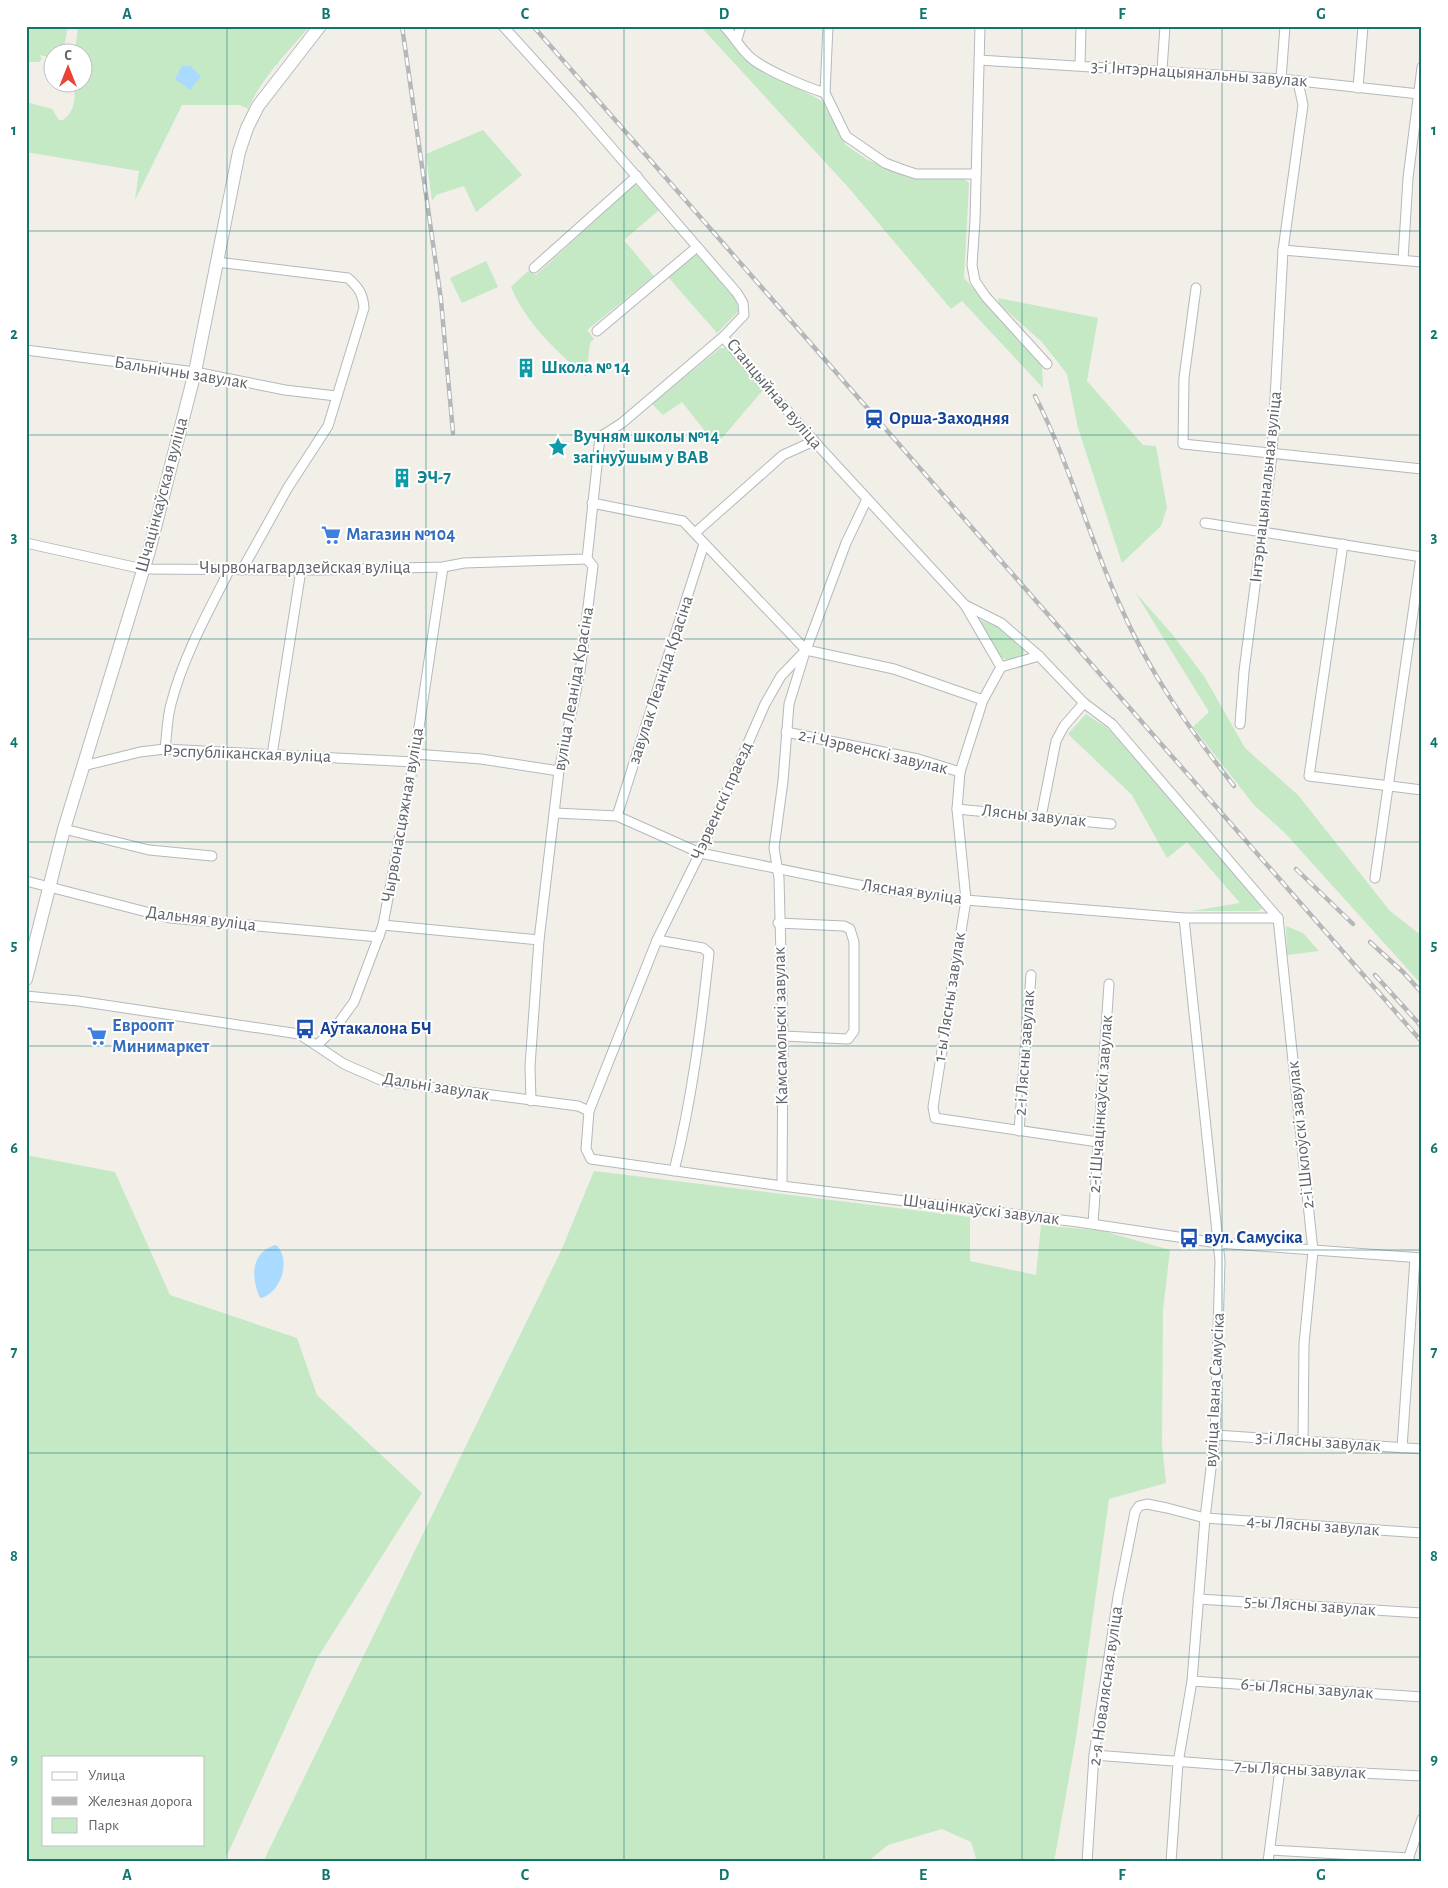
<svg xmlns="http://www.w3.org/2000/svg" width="1448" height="1888" font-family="'Alegreya Sans',sans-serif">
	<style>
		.green { fill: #c5e8c5; fill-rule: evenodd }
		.water { fill: #aadaff }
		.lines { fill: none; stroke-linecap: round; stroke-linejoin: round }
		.street-casing { stroke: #b5b8bc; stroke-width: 11 }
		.secondary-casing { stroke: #b6babf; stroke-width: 14 }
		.street { stroke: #fff; stroke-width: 9 }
		.secondary { stroke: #fff; stroke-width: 12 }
		.rail-casing { stroke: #b6b7b8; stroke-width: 4.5 }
		.rail { stroke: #fff; stroke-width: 2.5; stroke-dasharray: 8; stroke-linecap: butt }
		.grid { fill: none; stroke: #0f766e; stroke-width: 1; stroke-opacity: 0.55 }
		.labels { text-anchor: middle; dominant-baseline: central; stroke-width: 4; stroke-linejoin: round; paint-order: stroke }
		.street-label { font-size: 18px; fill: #5f6368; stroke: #fff }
		.culture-label { font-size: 18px; font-weight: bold; fill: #0d838f; stroke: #fff; text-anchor: start }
		.transit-label { font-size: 18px; font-weight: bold; fill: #164399; stroke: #fff; text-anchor: start }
		.shop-label { font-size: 18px; font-weight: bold; fill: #366cbe; stroke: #fff; text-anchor: start }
		.neatline { fill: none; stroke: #0f766e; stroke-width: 2 }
		.grid-label { font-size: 16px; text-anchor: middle; font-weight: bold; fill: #0f766e }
	</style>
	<rect width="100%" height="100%" fill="#f1efe8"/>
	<g class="green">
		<polygon points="26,26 68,26 63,52 52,52 52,58 40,55 42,59 39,62 26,62"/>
		<path d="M78,26H310C288,52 261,78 248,109L240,105H182L135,200L139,171L26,152V102L52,109L59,120H63C76,110 76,97 73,83L82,82V52H75Z"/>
		<polygon points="700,26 717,26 749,62 822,101 846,145 866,159 910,178 964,179 969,183 964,278 1042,365 1043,388 962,301 951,309 848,187"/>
		<polygon points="483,130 522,175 476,212 464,186 436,195 432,201 426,154"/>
		<path d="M635,184L659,210L624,240L654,276L587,330L594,339L590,343L586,377C555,349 528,326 511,287L528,271L536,275Z"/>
		<polygon points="696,254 734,295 739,311 717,333 668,277"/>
		<polygon points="486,261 498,287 462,303 450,278"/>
		<polygon points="998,298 1098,318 1087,381 1143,445 1156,446 1167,508 1161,526 1122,563 1078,428 1067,374 1042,342 999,304"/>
		<polygon points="720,348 725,348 763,390 716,445 682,402 663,415 652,404"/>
		<polygon points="1135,592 1172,634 1204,676 1245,748 1298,795 1390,911 1422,936 1422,985 1285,833 1254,805 1193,727 1209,712"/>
		<polygon points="977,619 997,626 1024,650 1023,656 1009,660 1002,658"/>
		<polygon points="1086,714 1110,730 1264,907 1258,911 1192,911 1240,903 1187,842 1167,858 1132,795 1068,734"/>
		<polygon points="1286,926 1303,933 1319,951 1287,955"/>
		<path d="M26,1155L115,1172L170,1295L297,1338L317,1395L422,1493L316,1660L224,1862H26ZM44,1757H204V1844H44Z"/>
		<polygon points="594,1171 970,1217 970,1261 1036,1275 1041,1225 1103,1231 1170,1250 1163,1310 1162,1444 1166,1483 1109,1499 1076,1738 1054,1862 977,1862 971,1842 942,1829 888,1845 867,1862 263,1862 561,1251"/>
	</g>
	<g class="water">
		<polygon points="182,66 190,66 201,76 190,90 175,79"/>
		<path d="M276,1245C292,1259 281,1294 260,1298C251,1278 250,1252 276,1245Z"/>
	</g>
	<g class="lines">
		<defs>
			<g id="street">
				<polyline points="503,26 580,111 737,293 743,303 744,315 723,337 814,441 965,605 1001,667 983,700 960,772 957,809 966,900 933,1107 935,1118 1098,1142"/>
				<path d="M724,26C734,36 740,48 749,56C762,69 806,87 825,93"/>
				<polyline points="828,26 825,93 846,136 885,163 901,169 916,174 976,174"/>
				<polyline points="980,26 975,221 972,265 975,281 986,297 1047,364"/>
				<polyline points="737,39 741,26"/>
				<polyline points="979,60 1281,79 1419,94"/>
				<polyline points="1080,65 1081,26"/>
				<polyline points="1162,70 1165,26"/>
				<polyline points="1281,79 1285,26"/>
				<polyline points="1358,88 1363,26"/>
				<polyline points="1283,250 1422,262"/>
				<polyline points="1403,260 1408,178 1422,67"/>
				<path d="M217,262L348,278C359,288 363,294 364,308L328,426L287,489L242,570"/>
				<polyline points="534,268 637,176"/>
				<polyline points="1196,288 1184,378 1183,444 1422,469"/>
				<polyline points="597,331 697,247"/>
				<polyline points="26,350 195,372 285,390 336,396"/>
				<polyline points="867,499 846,543 806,650 781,676 765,704 700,853 657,940 589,1111 586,1149 591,1159 782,1186 1078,1222 1218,1243 1422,1258"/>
				<polyline points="592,503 683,521 806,650"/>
				<polyline points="1205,523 1422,557"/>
				<polyline points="695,533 783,455 814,441"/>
				<polyline points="26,543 143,569 320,570 443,567 464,563 587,559"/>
				<polyline points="1343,544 1309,776 1422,790"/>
				<polyline points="965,605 1001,623 1039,656 1084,703 1112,724 1278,918"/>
				<polyline points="806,650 894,669 983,700"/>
				<polyline points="1001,667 1039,656"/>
				<polyline points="1240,724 1244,671 1272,455 1283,250 1303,105 1298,82"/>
				<polyline points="786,732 918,759 960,772"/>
				<path d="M165,749C167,734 167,718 171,704C183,657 208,612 230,569"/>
				<polyline points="415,754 481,759 559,771"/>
				<polyline points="272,755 301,570"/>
				<polyline points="83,766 140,752 165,749 414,762"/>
				<polyline points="957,809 1111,824"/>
				<polyline points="555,813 617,816 700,853 879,889 966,900 1184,918 1278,918"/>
				<polyline points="617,816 704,544"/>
				<polyline points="1041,817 1056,741 1064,726 1084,703"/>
				<polyline points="64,829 149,850 212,856"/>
				<polyline points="1375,878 1421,557"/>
				<polyline points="26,881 170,918 379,937"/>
				<polyline points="1278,918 1313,1251 1304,1344 1303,1441"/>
				<polyline points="778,923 844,926 850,929 854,942 854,1031 848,1039 783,1036"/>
				<polyline points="383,925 539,940"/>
				<path d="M657,940L703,948L709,953C701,1027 692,1099 674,1171"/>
				<polyline points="26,996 78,1001 299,1034 344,1064 383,1081 578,1106 589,1111"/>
				<polyline points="317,1045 335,1028 354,1002 383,925 415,754 443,567"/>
				<polyline points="531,1101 530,1066 539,940 559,771 580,672 593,566 587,559 600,437 622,423 723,337"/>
				<polyline points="1019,1131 1031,975"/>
				<polyline points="782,1186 783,1036 779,878 774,848 783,781 789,704 805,652"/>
				<polyline points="1093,1224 1109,984"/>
				<polyline points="1215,1435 1422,1449"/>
				<polyline points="1402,1448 1415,1258"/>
				<polyline points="1198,1599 1422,1613"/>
				<polyline points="1192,1681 1422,1697"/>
				<polyline points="1094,1755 1280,1769 1422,1776"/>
				<polyline points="1270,1850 1409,1858"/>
				<polyline points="1087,1862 1094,1755 1118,1597 1135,1512 1139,1506 1147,1504 1167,1508 1205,1518 1422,1533"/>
				<polyline points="1171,1862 1178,1763 1192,1681 1205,1518 1215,1435 1220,1261 1184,918"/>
				<polyline points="1268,1862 1280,1769"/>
				<polyline points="1407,1862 1422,1819"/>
			</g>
			<polyline id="secondary" points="26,979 64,829 149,551 195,372 239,152 247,128 258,106 320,26"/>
		</defs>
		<use href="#street" class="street-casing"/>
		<use href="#secondary" class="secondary-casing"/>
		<use href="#street" class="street"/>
		<use href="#secondary" class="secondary"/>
		<defs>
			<g id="rail">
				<polyline points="402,26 441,300 453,433"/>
				<polyline points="533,26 1422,1042"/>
				<path d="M1035,396C1069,462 1088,535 1119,603C1149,673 1188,727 1234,786"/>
				<polyline points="1296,869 1353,924"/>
				<polyline points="1370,942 1403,972 1422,993"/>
				<polyline points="1375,975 1422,1027"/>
			</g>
		</defs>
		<use href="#rail" class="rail-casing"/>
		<use href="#rail" class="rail"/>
	</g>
	<path class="grid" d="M227,26V1862M426,26V1862M624,26V1862M824,26V1862M1022,26V1862M1222,26V1862M26,231H1422M26,435H1422M26,639H1422M26,842H1422M26,1046H1422M26,1250H1422M26,1453H1422M26,1657H1422"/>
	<defs>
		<symbol id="building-bare" viewBox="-9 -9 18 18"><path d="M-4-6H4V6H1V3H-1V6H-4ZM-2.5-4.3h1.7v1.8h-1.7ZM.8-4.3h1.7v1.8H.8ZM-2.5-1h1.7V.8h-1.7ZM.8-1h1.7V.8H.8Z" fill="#0f9aa8" stroke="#fff" stroke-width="2.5" paint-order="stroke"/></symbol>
		<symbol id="station-bare" viewBox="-9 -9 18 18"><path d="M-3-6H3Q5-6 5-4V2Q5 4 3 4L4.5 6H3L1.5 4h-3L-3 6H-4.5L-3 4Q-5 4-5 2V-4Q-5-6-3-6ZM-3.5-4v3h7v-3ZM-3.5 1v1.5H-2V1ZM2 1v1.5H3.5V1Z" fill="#1a4fb4" stroke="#fff" stroke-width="2.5" paint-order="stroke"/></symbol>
		<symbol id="sight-bare" viewBox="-9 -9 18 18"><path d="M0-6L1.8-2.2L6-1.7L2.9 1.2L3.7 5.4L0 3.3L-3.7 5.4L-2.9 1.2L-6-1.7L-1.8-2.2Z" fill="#0f9aa8" stroke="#fff" stroke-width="2.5" paint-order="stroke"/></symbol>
		<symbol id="supermarket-bare" viewBox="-9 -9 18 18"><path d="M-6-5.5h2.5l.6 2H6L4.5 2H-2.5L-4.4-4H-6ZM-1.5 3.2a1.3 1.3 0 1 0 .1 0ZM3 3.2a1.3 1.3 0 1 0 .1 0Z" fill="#3f7fe0" stroke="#fff" stroke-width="2.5" paint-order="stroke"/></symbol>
		<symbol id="bus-bare" viewBox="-9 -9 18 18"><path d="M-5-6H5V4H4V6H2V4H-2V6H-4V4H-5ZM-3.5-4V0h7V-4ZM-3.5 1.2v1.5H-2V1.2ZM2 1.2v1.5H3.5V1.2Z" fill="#1a4fb4" stroke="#fff" stroke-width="2.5" paint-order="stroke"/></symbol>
	</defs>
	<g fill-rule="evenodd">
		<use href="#building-bare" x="512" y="354" width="28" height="28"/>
		<use href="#station-bare" x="860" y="405" width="28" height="28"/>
		<use href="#sight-bare" x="544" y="433" width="28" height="28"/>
		<use href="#building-bare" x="388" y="464" width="28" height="28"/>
		<use href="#supermarket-bare" x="317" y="521" width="28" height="28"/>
		<use href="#bus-bare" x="291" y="1015" width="28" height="28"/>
		<use href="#supermarket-bare" x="83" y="1022" width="28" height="28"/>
		<use href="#bus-bare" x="1175" y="1224" width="28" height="28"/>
	</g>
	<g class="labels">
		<g class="street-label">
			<text transform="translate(1199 74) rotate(4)">3-і Інтэрнацыянальны завулак</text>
			<text transform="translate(181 373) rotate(9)">Бальнічны завулак</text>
			<text transform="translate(774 394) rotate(50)">Станцыйная вуліца</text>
			<text transform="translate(1266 487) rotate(-84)">Інтэрнацыянальная вуліца</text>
			<text transform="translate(162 495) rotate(-75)">Шчацінкаўская вуліца</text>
			<text x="305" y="568">Чырвонагвардзейская вуліца</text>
			<text transform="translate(661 680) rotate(-72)">завулак Леаніда Красіна</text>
			<text transform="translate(574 689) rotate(-80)">вуліца Леаніда Красіна</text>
			<text transform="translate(873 752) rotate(13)">2-і Чэрвенскі завулак</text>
			<text transform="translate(247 754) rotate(2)">Рэспубліканская вуліца</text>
			<text transform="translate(722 801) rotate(-66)">Чэрвенскі праезд</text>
			<text transform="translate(403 815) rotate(-80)">Чырвонасцяжная вуліца</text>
			<text transform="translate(1034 816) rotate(6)">Лясны завулак</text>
			<text transform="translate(912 892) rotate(8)">Лясная вуліца</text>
			<text transform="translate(201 919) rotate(7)">Дальняя вуліца</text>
			<text transform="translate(950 997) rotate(-81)">1-ы Лясны завулак</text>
			<text transform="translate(781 1026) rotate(-91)">Камсамольскі завулак</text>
			<text transform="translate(1025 1053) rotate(-86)">2-і Лясны завулак</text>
			<text transform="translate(436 1087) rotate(9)">Дальні завулак</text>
			<text transform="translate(1101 1104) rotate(-86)">2-і Шчацінкаўскі завулак</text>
			<text transform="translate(1301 1135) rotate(-96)">2-і Шклоўскі завулак</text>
			<text transform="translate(981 1210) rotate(7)">Шчацінкаўскі завулак</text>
			<text transform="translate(1215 1390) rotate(-87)">вуліца Івана Самусіка</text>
			<text transform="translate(1318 1442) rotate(4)">3-і Лясны завулак</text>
			<text transform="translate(1313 1526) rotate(4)">4-ы Лясны завулак</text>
			<text transform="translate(1310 1606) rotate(4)">5-ы Лясны завулак</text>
			<text transform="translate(1106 1686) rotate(-82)">2-я Новалясная вуліца</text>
			<text transform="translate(1307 1689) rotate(4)">6-ы Лясны завулак</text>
			<text transform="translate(1300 1770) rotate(3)">7-ы Лясны завулак</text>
		</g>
		<g class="culture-label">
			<text x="541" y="368">Школа № 14</text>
			<text x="573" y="437">Вучням школы №14<tspan x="573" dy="21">загінуўшым у ВАВ</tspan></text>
			<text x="417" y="478">ЭЧ-7</text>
		</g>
		<g class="transit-label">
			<text x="889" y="419">Орша-Заходняя</text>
			<text x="320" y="1029">Аўтакалона БЧ</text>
			<text x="1204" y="1238">вул. Самусіка</text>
		</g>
		<g class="shop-label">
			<text x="346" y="535">Магазин №104</text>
			<text x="112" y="1026">Евроопт<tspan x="112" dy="21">Минимаркет</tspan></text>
		</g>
	</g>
	<rect width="1448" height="1888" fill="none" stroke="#ffffff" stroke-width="55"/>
	<rect x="42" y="1756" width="162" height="90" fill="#ffffff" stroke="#bfc1c3"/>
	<rect x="52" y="1772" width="25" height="8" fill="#ffffff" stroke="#bfc1c3"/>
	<text x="88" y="1780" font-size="15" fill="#5f6368">Улица</text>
	<rect x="52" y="1797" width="25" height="8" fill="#b6b7b8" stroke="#bfc1c3"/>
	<text x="88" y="1806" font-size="15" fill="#5f6368">Железная дорога</text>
	<rect x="52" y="1818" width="25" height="15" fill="#c5e8c5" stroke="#bfc1c3"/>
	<text x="88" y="1830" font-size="15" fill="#5f6368">Парк</text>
	<g transform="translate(68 68)"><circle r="24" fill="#ffffff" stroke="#bfc1c3"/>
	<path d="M0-4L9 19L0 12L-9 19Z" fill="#ea4335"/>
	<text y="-8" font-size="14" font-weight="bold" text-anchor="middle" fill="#5f6368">С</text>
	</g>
	<rect x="28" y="28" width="1392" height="1832" class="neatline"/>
	<g class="grid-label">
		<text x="127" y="19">A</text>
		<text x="326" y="19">B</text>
		<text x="525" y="19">C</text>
		<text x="724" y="19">D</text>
		<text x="923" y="19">E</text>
		<text x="1122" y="19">F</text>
		<text x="1321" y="19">G</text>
		<text x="14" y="135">1</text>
		<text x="1434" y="135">1</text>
		<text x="14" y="339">2</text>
		<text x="1434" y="339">2</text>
		<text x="14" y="542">3</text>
		<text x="1434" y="542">3</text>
		<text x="14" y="746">4</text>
		<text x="1434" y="746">4</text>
		<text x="14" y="950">5</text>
		<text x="1434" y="950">5</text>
		<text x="14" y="1153">6</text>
		<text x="1434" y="1153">6</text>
		<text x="14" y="1357">7</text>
		<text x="1434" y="1357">7</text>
		<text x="14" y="1561">8</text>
		<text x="1434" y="1561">8</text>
		<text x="14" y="1764">9</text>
		<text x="1434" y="1764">9</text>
		<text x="127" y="1880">A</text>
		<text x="326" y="1880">B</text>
		<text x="525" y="1880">C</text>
		<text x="724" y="1880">D</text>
		<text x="923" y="1880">E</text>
		<text x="1122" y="1880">F</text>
		<text x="1321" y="1880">G</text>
	</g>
</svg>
